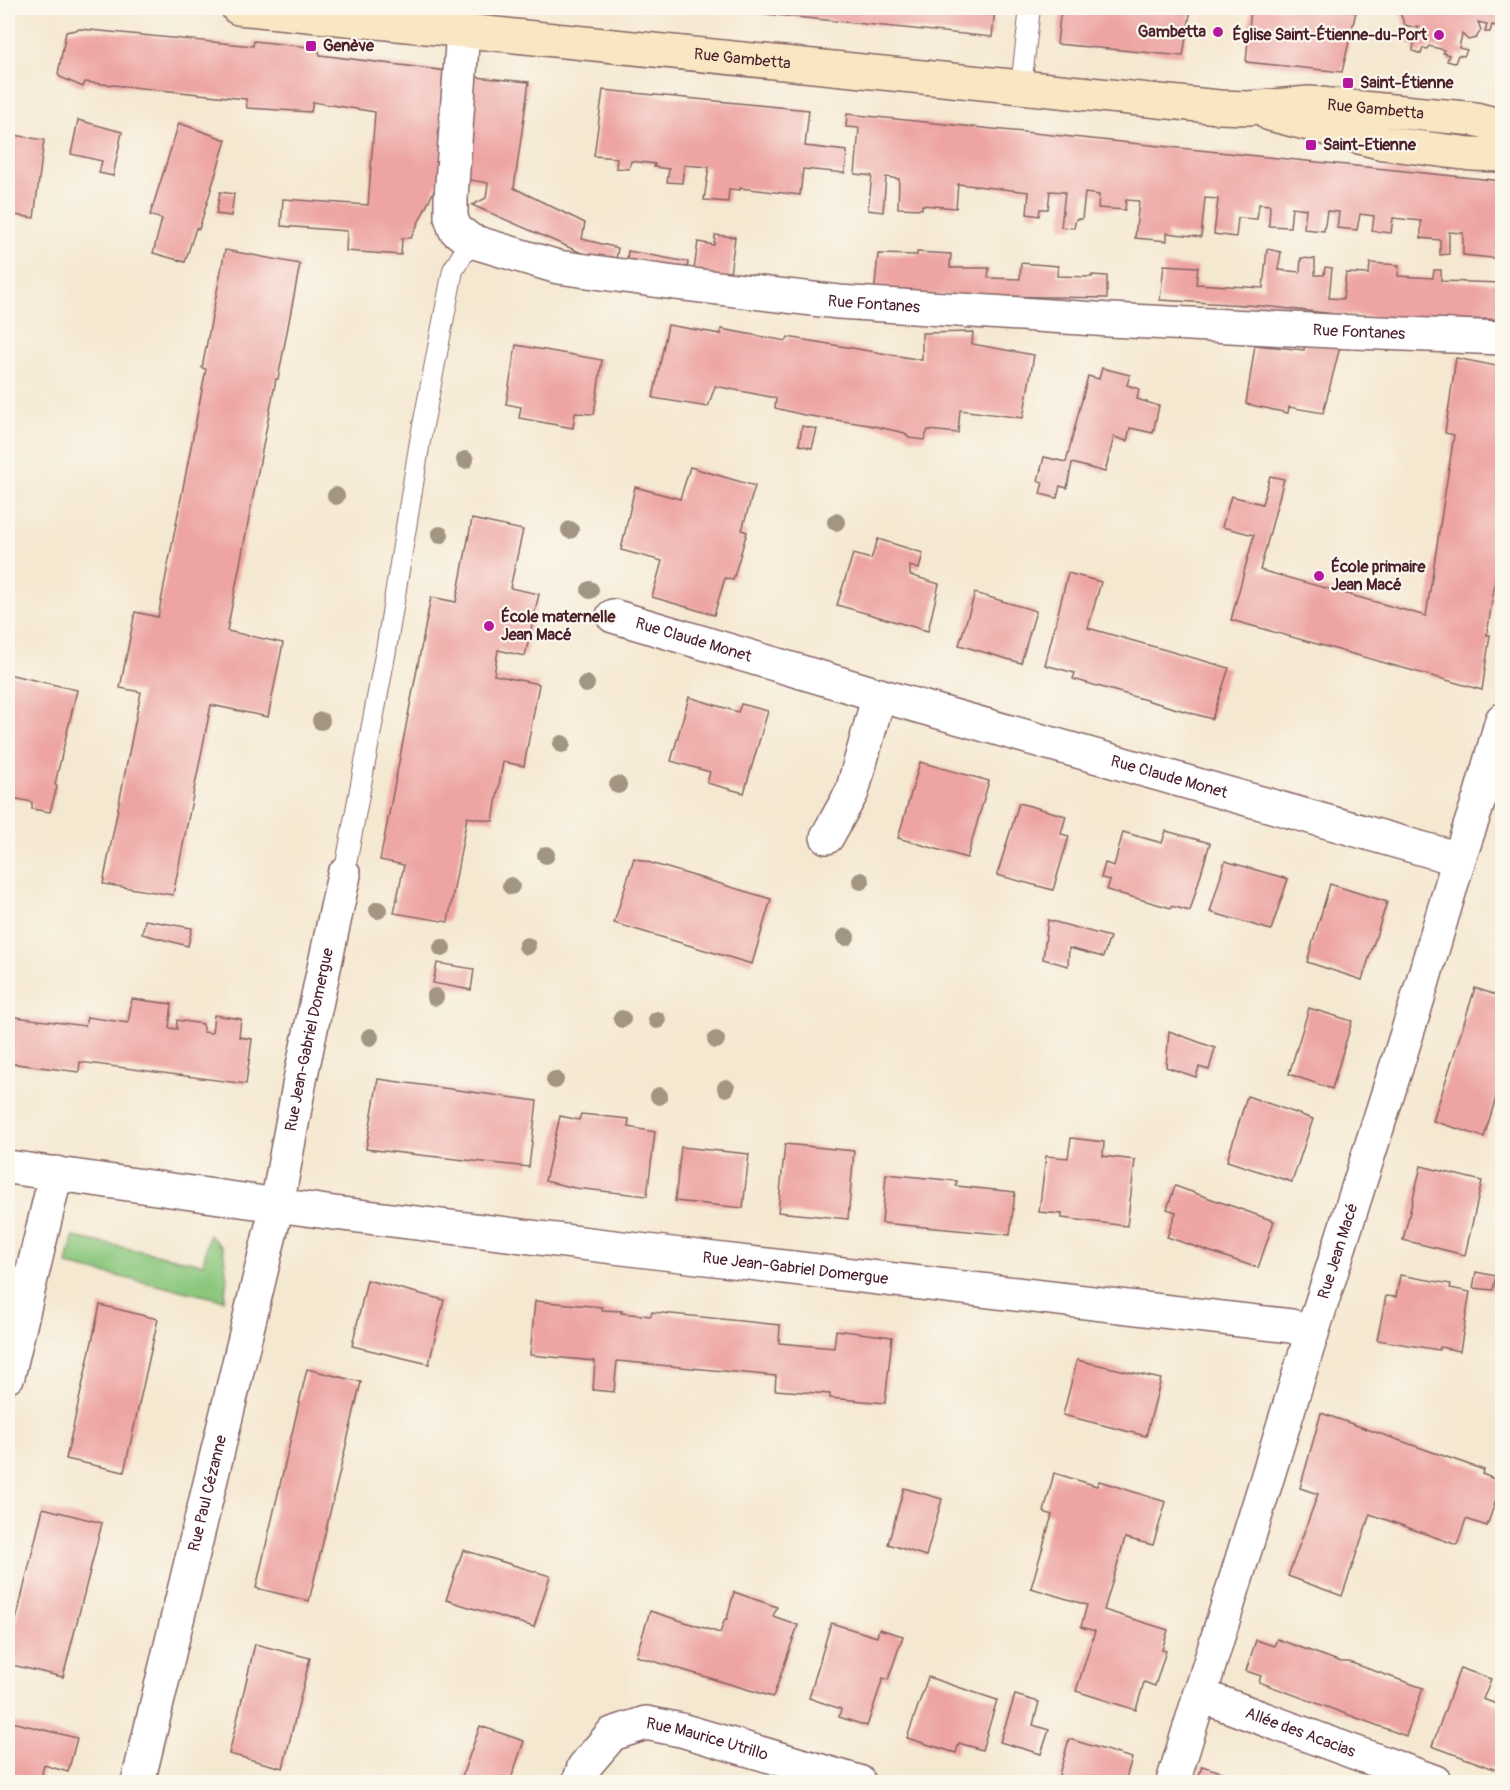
<svg xmlns="http://www.w3.org/2000/svg" width="1510" height="1790" font-family="Pangolin,sans-serif">
	<style>
		.green { fill: #8bc87e; stroke: #6a7454; stroke-width: 1.5 }
		.building { fill: #eda4a3 }
		.lines { fill: none; stroke-linecap: round; stroke-linejoin: round }
		.lane-casing { stroke: #866565; stroke-width: 22 }
		.street-casing { stroke: #866565; stroke-width: 36 }
		.secondary-casing { stroke: #866565; stroke-width: 36 }
		.lane { stroke: #fff; stroke-width: 20 }
		.street { stroke: #fff; stroke-width: 33 }
		.secondary { stroke: #f9e7c3; stroke-width: 33 }
		.tree { fill: #a29683 }
		.poi-dot { fill: #b5179e; stroke: #fbf7ec; stroke-width: 2 }
		.labels { text-anchor: middle; dominant-baseline: central; stroke-width: 4.5; stroke-linejoin: round; paint-order: stroke }
		.poi-label { font-size: 16px; font-weight: bold; fill: #4a1f2b; stroke: #fbf7ec; text-anchor: start }
		.street-label { font-size: 16px; fill: #4a1f2b; stroke: #fbf7ec }
	</style>
	<rect width="100%" height="100%" fill="#fbf7ec"/>
	<filter id="ink" filterUnits="userSpaceOnUse"><feTurbulence type="fractalNoise" baseFrequency=".0167" numOctaves="2"/><feDisplacementMap in="SourceGraphic" scale="12" xChannelSelector="R" yChannelSelector="G"/><feConvolveMatrix kernelMatrix="1 2 1 2 8 2 1 2 1" color-interpolation-filters="sRGB"/></filter>
	<filter id="wash" filterUnits="userSpaceOnUse"><feTurbulence type="fractalNoise" baseFrequency=".008" numOctaves="4" result="noise"/><feDisplacementMap in="SourceGraphic" scale="24" xChannelSelector="R" yChannelSelector="G"/><feGaussianBlur stdDeviation="1.35" result="paint"/><feColorMatrix in="noise" values="0 0 0 0 0 0 0 0 0 0 0 0 0 0 0 0 0 1.4 0 .05"/><feComposite in="paint" operator="in"/></filter>
	<g filter="url(#wash)">
		<rect width="100%" height="100%" fill="#f5e8d1"/>
		<polygon class="green" points="209,1235 223,1248 227,1279 224,1300 67,1265 73,1237 203,1264"/>
		<g id="blocks">
			<g class="building">
				<polygon points="722,8 995,8 992,37 766,14 721,9"/>
				<polygon points="1061,8 1191,8 1183,56 1057,44"/>
				<polygon points="1251,8 1336,8 1336,10 1356,12 1342,72 1246,62"/>
				<polygon points="1401,8 1502,8 1502,17 1499,27 1492,25 1490,32 1485,32 1487,24 1478,22 1481,30 1476,38 1468,40 1462,34 1459,48 1467,50 1464,56 1458,55 1455,63 1447,61 1449,55 1443,53 1444,50 1429,46 1427,49 1423,48 1421,54 1413,51 1414,43 1408,42 1410,35 1416,37 1419,26 1413,27 1405,25 1400,13"/>
				<polygon points="80,29 253,46 254,41 318,48 320,55 447,71 441,176 411,238 402,238 401,255 346,251 347,231 281,226 283,199 368,205 375,112 313,102 311,112 247,108 246,99 85,82 83,87 60,77 58,74 66,32"/>
				<polygon points="475,77 529,82 514,188 585,223 582,239 618,248 615,265 607,264 472,205 486,198 488,183 460,178"/>
				<polygon points="603,90 809,110 805,146 847,151 845,173 803,169 800,195 740,188 740,190 729,189 728,202 704,200 709,167 684,165 682,183 667,182 669,169 654,167 655,164 631,161 629,169 616,168 617,158 594,156"/>
				<polygon points="847,114 1502,181 1502,259 1463,255 1463,233 1449,232 1449,254 1440,255 1440,240 1421,238 1421,221 1393,218 1391,233 1372,231 1374,216 1360,214 1357,230 1337,228 1339,212 1327,211 1324,231 1304,229 1306,209 1292,207 1290,227 1269,226 1270,205 1259,204 1257,219 1238,218 1236,237 1214,234 1218,199 1205,198 1201,237 1167,233 1167,241 1135,238 1139,201 1126,200 1125,210 1098,208 1099,195 1085,193 1082,219 1076,219 1074,228 1061,227 1065,192 1050,191 1048,209 1040,209 1039,216 1027,214 1029,192 958,184 956,208 922,205 922,209 898,208 899,179 886,177 883,212 868,210 872,176 855,174 859,128 846,127"/>
				<polygon points="78,120 122,132 113,176 99,173 102,161 71,154"/>
				<polygon points="179,123 226,140 199,229 196,228 185,262 153,253 162,219 150,215"/>
				<polygon points="8,134 44,140 34,218 8,214"/>
				<polygon points="220,192 234,194 231,216 216,214"/>
				<polygon points="715,235 735,237 729,281 693,276 698,242 714,245"/>
				<polygon points="1267,249 1281,252 1278,270 1300,272 1301,258 1315,259 1315,275 1324,275 1325,267 1332,268 1329,298 1343,299 1346,273 1369,274 1370,263 1399,265 1398,276 1433,278 1434,270 1441,270 1441,281 1502,283 1502,319 1441,320 1441,323 1335,314 1262,306 1160,300 1164,265 1198,267 1196,284 1263,288"/>
				<polygon points="225,250 300,264 278,379 276,379 227,631 283,643 268,717 211,705 173,895 103,884 141,692 120,688 135,612 158,617 195,426 206,369 202,368"/>
				<polygon points="628,251 688,262 686,275 626,267"/>
				<polygon points="917,252 951,254 950,268 989,268 988,278 1020,279 1021,263 1058,266 1057,276 1092,277 1092,275 1107,276 1107,298 947,295 874,296 878,254 917,255"/>
				<polygon points="668,325 721,334 721,329 786,341 788,337 922,360 922,333 973,332 972,344 1034,355 1023,418 960,410 958,433 928,430 924,440 909,438 905,433 869,425 804,415 775,408 776,398 715,386 708,407 653,398"/>
				<polygon points="1305,344 1340,347 1323,413 1289,407 1288,413 1246,404 1255,345 1304,350"/>
				<polygon points="516,345 602,360 594,414 575,413 573,428 519,418 521,407 506,404"/>
				<polygon points="1456,358 1502,367 1502,532 1487,635 1490,635 1482,690 1231,620 1254,535 1222,527 1231,496 1262,504 1270,476 1284,479 1260,570 1426,616 1454,435 1445,433"/>
				<polygon points="1102,368 1130,375 1127,385 1139,389 1137,399 1159,406 1153,433 1130,428 1127,441 1114,437 1105,472 1072,463 1067,488 1060,486 1057,498 1040,494 1043,482 1038,481 1044,457 1066,462 1088,376 1099,379"/>
				<polygon points="802,426 817,429 812,448 799,445"/>
				<polygon points="690,467 755,486 742,530 747,532 733,580 725,578 714,615 652,597 662,561 621,550 635,487 680,499"/>
				<polygon points="472,519 523,530 510,588 539,594 525,656 498,650 494,675 539,684 524,766 503,762 493,821 467,817 448,922 394,913 404,865 380,860 431,597 456,602"/>
				<polygon points="878,539 923,553 919,569 910,566 910,575 939,584 928,631 837,605 853,554 871,559"/>
				<polygon points="1068,573 1101,582 1088,628 1229,668 1212,719 1073,679 1075,673 1045,665"/>
				<polygon points="975,593 1036,611 1021,663 959,645"/>
				<polygon points="8,674 77,690 55,784 57,787 50,812 32,809 32,802 8,797"/>
				<polygon points="689,697 738,712 741,704 768,711 744,793 707,783 710,772 671,761"/>
				<polygon points="920,762 989,781 967,858 898,838"/>
				<polygon points="1019,803 1066,816 1061,834 1069,836 1053,890 997,875"/>
				<polygon points="1502,817 1502,835 1497,834"/>
				<polygon points="1166,831 1210,843 1190,911 1171,906 1171,908 1107,890 1110,880 1101,878 1105,863 1114,866 1123,832 1162,843"/>
				<polygon points="634,858 771,899 752,964 614,923"/>
				<polygon points="1225,861 1288,879 1271,930 1210,912"/>
				<polygon points="1330,884 1387,902 1362,980 1307,962"/>
				<polygon points="145,920 192,928 188,946 142,934"/>
				<polygon points="1048,920 1110,937 1103,957 1069,948 1068,966 1043,959"/>
				<polygon points="437,963 474,969 471,990 433,983"/>
				<polygon points="1475,988 1502,997 1502,1078 1484,1137 1433,1121"/>
				<polygon points="132,999 172,1004 169,1028 177,1029 177,1020 203,1024 203,1032 212,1033 214,1015 241,1019 239,1037 252,1039 246,1084 80,1062 79,1072 8,1063 8,1016 85,1026 87,1017 128,1023"/>
				<polygon points="1309,1008 1352,1021 1332,1089 1289,1074"/>
				<polygon points="1169,1031 1215,1048 1209,1070 1199,1067 1196,1077 1166,1067"/>
				<polygon points="378,1079 537,1101 529,1167 366,1149"/>
				<polygon points="1247,1096 1313,1119 1292,1182 1227,1161"/>
				<polygon points="581,1114 629,1119 628,1127 655,1132 647,1196 575,1188 545,1181 560,1116 579,1120"/>
				<polygon points="1071,1138 1104,1142 1103,1156 1135,1160 1127,1226 1062,1218 1062,1214 1039,1212 1046,1156 1068,1158"/>
				<polygon points="785,1144 854,1151 848,1219 778,1212"/>
				<polygon points="681,1147 749,1154 743,1208 675,1201"/>
				<polygon points="1421,1166 1482,1181 1465,1255 1403,1240"/>
				<polygon points="886,1174 957,1181 956,1186 1015,1192 1010,1235 882,1223"/>
				<polygon points="1175,1186 1274,1221 1258,1268 1167,1237 1176,1212 1167,1209"/>
				<polygon points="1476,1272 1496,1276 1493,1290 1473,1288"/>
				<polygon points="1400,1275 1451,1284 1450,1288 1470,1292 1460,1351 1440,1347 1439,1350 1377,1340 1386,1296 1396,1297"/>
				<polygon points="367,1280 444,1300 429,1364 352,1346"/>
				<polygon points="535,1301 602,1307 602,1310 622,1311 621,1313 651,1316 652,1312 780,1325 779,1343 834,1348 836,1330 892,1337 885,1403 830,1398 830,1394 775,1390 776,1376 617,1361 614,1392 593,1390 595,1361 530,1355"/>
				<polygon points="100,1305 158,1319 124,1472 66,1459"/>
				<polygon points="1077,1360 1161,1379 1146,1436 1063,1415"/>
				<polygon points="307,1369 361,1382 309,1601 256,1588"/>
				<polygon points="1321,1413 1484,1470 1482,1474 1502,1482 1487,1526 1466,1519 1457,1545 1370,1514 1342,1596 1288,1576 1318,1494 1300,1488"/>
				<polygon points="1054,1473 1097,1486 1099,1481 1166,1502 1153,1545 1125,1538 1104,1610 1168,1630 1162,1650 1166,1651 1155,1686 1144,1682 1136,1710 1076,1691 1095,1631 1081,1627 1087,1605 1031,1588 1052,1515 1044,1512"/>
				<polygon points="904,1488 942,1499 926,1556 888,1544"/>
				<polygon points="43,1508 102,1523 63,1677 8,1664 8,1653"/>
				<polygon points="463,1550 550,1576 534,1627 446,1600"/>
				<polygon points="734,1592 777,1607 773,1616 798,1625 773,1697 636,1656 650,1611 720,1633 725,1619 727,1619"/>
				<polygon points="831,1623 877,1637 879,1629 903,1636 888,1680 883,1678 867,1726 839,1717 841,1709 809,1698"/>
				<polygon points="1277,1639 1341,1662 1349,1662 1423,1688 1406,1736 1259,1682 1261,1676 1246,1671 1256,1640 1274,1646"/>
				<polygon points="255,1644 310,1658 283,1768 229,1754"/>
				<polygon points="1460,1668 1491,1679 1483,1699 1502,1706 1502,1772 1432,1746"/>
				<polygon points="928,1677 997,1700 982,1750 959,1743 956,1753 907,1738"/>
				<polygon points="1015,1695 1039,1702 1033,1725 1049,1730 1041,1754 1000,1742"/>
				<polygon points="8,1721 77,1738 68,1772 44,1765 40,1782 8,1782"/>
				<polygon points="480,1726 524,1741 510,1782 460,1782"/>
				<polygon points="1069,1739 1132,1758 1125,1782 1057,1782"/>
				<polygon points="1202,1766 1253,1782 1197,1782"/>
			</g>
		</g>
	</g>
	<g filter="url(#ink)">
		<use href="#blocks" fill-opacity="0" stroke="#866565" stroke-width="1.5"/>
		<g class="lines">
			<defs>
				<g id="lane">
					<polyline points="463,31 464,8"/>
					<polyline points="1021,87 1030,8"/>
					<polyline points="344,875 386,650 420,441 453,270 471,241"/>
				</g>
				<g id="street">
					<path id="s1" d="M463,31L451,197V217L455,229L471,241L558,267L675,283L839,302L1110,320L1331,331L1502,338"/>
					<path id="s2" d="M613,616L879,695L1459,859"/>
					<polyline points="827,837 852,792 879,695"/>
					<path id="s3" d="M8,1167L334,1213L672,1254L1291,1326L1312,1333"/>
					<polyline points="8,1376 56,1173"/>
					<path id="s4" d="M1199,1695L1435,1782"/>
					<path id="s5" d="M138,1782L277,1205L301,1075L344,875"/>
					<path id="s6" d="M579,1782L584,1767L612,1734L646,1723L681,1730L859,1782"/>
					<path id="s7" d="M1173,1782L1312,1333L1415,1008L1459,859L1480,797L1502,720"/>
				</g>
				<g id="secondary">
					<path id="s8" d="M238,8L1219,107L1248,108L1309,103L1475,119L1502,126"/>
					<polyline points="1270,114 1383,143 1471,154 1502,155"/>
				</g>
			</defs>
			<use href="#lane" class="lane-casing"/>
			<use href="#street" class="street-casing"/>
			<use href="#secondary" class="secondary-casing"/>
			<use href="#lane" class="lane"/>
			<use href="#street" class="street"/>
			<use href="#secondary" class="secondary"/>
		</g>
		<g class="tree">
			<circle cx="465" cy="460" r="9"/>
			<circle cx="336" cy="496" r="9"/>
			<circle cx="836" cy="522" r="9"/>
			<circle cx="570" cy="530" r="9"/>
			<circle cx="440" cy="535" r="9"/>
			<circle cx="590" cy="590" r="9"/>
			<circle cx="586" cy="684" r="9"/>
			<circle cx="321" cy="721" r="9"/>
			<circle cx="562" cy="744" r="9"/>
			<circle cx="618" cy="785" r="9"/>
			<circle cx="546" cy="855" r="9"/>
			<circle cx="861" cy="881" r="9"/>
			<circle cx="511" cy="886" r="9"/>
			<circle cx="378" cy="910" r="9"/>
			<circle cx="846" cy="937" r="9"/>
			<circle cx="527" cy="946" r="9"/>
			<circle cx="442" cy="948" r="9"/>
			<circle cx="435" cy="997" r="9"/>
			<circle cx="622" cy="1019" r="9"/>
			<circle cx="657" cy="1020" r="9"/>
			<circle cx="370" cy="1037" r="9"/>
			<circle cx="716" cy="1040" r="9"/>
			<circle cx="555" cy="1080" r="9"/>
			<circle cx="726" cy="1088" r="9"/>
			<circle cx="659" cy="1096" r="9"/>
		</g>
	</g>
	<g class="poi-dot">
		<circle cx="1218" cy="32" r="6"/>
		<circle cx="1439" cy="35" r="6"/>
		<rect x="305" y="40" width="12" height="12" rx="3"/>
		<rect x="1342" y="77" width="12" height="12" rx="3"/>
		<rect x="1305" y="139" width="12" height="12" rx="3"/>
		<circle cx="1319" cy="576" r="6"/>
		<circle cx="489" cy="626" r="6"/>
	</g>
	<g class="labels">
		<g class="poi-label">
			<text x="1206" y="32" text-anchor="end">Gambetta</text>
			<text x="1427" y="35" text-anchor="end">Église Saint-Étienne-du-Port</text>
			<text x="323" y="46">Genève</text>
			<text x="1360" y="83">Saint-Étienne</text>
			<text x="1323" y="145">Saint-Etienne</text>
			<text x="1331" y="567">École primaire<tspan x="1331" dy="18">Jean Macé</tspan></text>
			<text x="501" y="617">École maternelle<tspan x="501" dy="18">Jean Macé</tspan></text>
		</g>
		<g class="street-label">
			<text stroke="none"><textPath href="#s8" startOffset="507">Rue Gambetta</textPath></text>
			<text stroke="none"><textPath href="#s8" startOffset="1143">Rue Gambetta</textPath></text>
			<text stroke="none"><textPath href="#s1" startOffset="628">Rue Fontanes</textPath></text>
			<text stroke="none"><textPath href="#s1" startOffset="1114">Rue Fontanes</textPath></text>
			<text stroke="none"><textPath href="#s2" startOffset="84">Rue Claude Monet</textPath></text>
			<text stroke="none"><textPath href="#s2" startOffset="579">Rue Claude Monet</textPath></text>
			<text stroke="none"><textPath href="#s5" startOffset="762">Rue Jean-Gabriel Domergue</textPath></text>
			<text stroke="none"><textPath href="#s7" startOffset="556">Rue Jean Macé</textPath></text>
			<text stroke="none"><textPath href="#s3" startOffset="794">Rue Jean-Gabriel Domergue</textPath></text>
			<text stroke="none"><textPath href="#s5" startOffset="297">Rue Paul Cézanne</textPath></text>
			<text stroke="none"><textPath href="#s4" startOffset="108">Allée des Acacias</textPath></text>
			<text stroke="none"><textPath href="#s6" startOffset="158">Rue Maurice Utrillo</textPath></text>
		</g>
	</g>
	<rect width="1510" height="1790" fill="none" stroke="#fbf7ec" stroke-width="30"/>
</svg>
